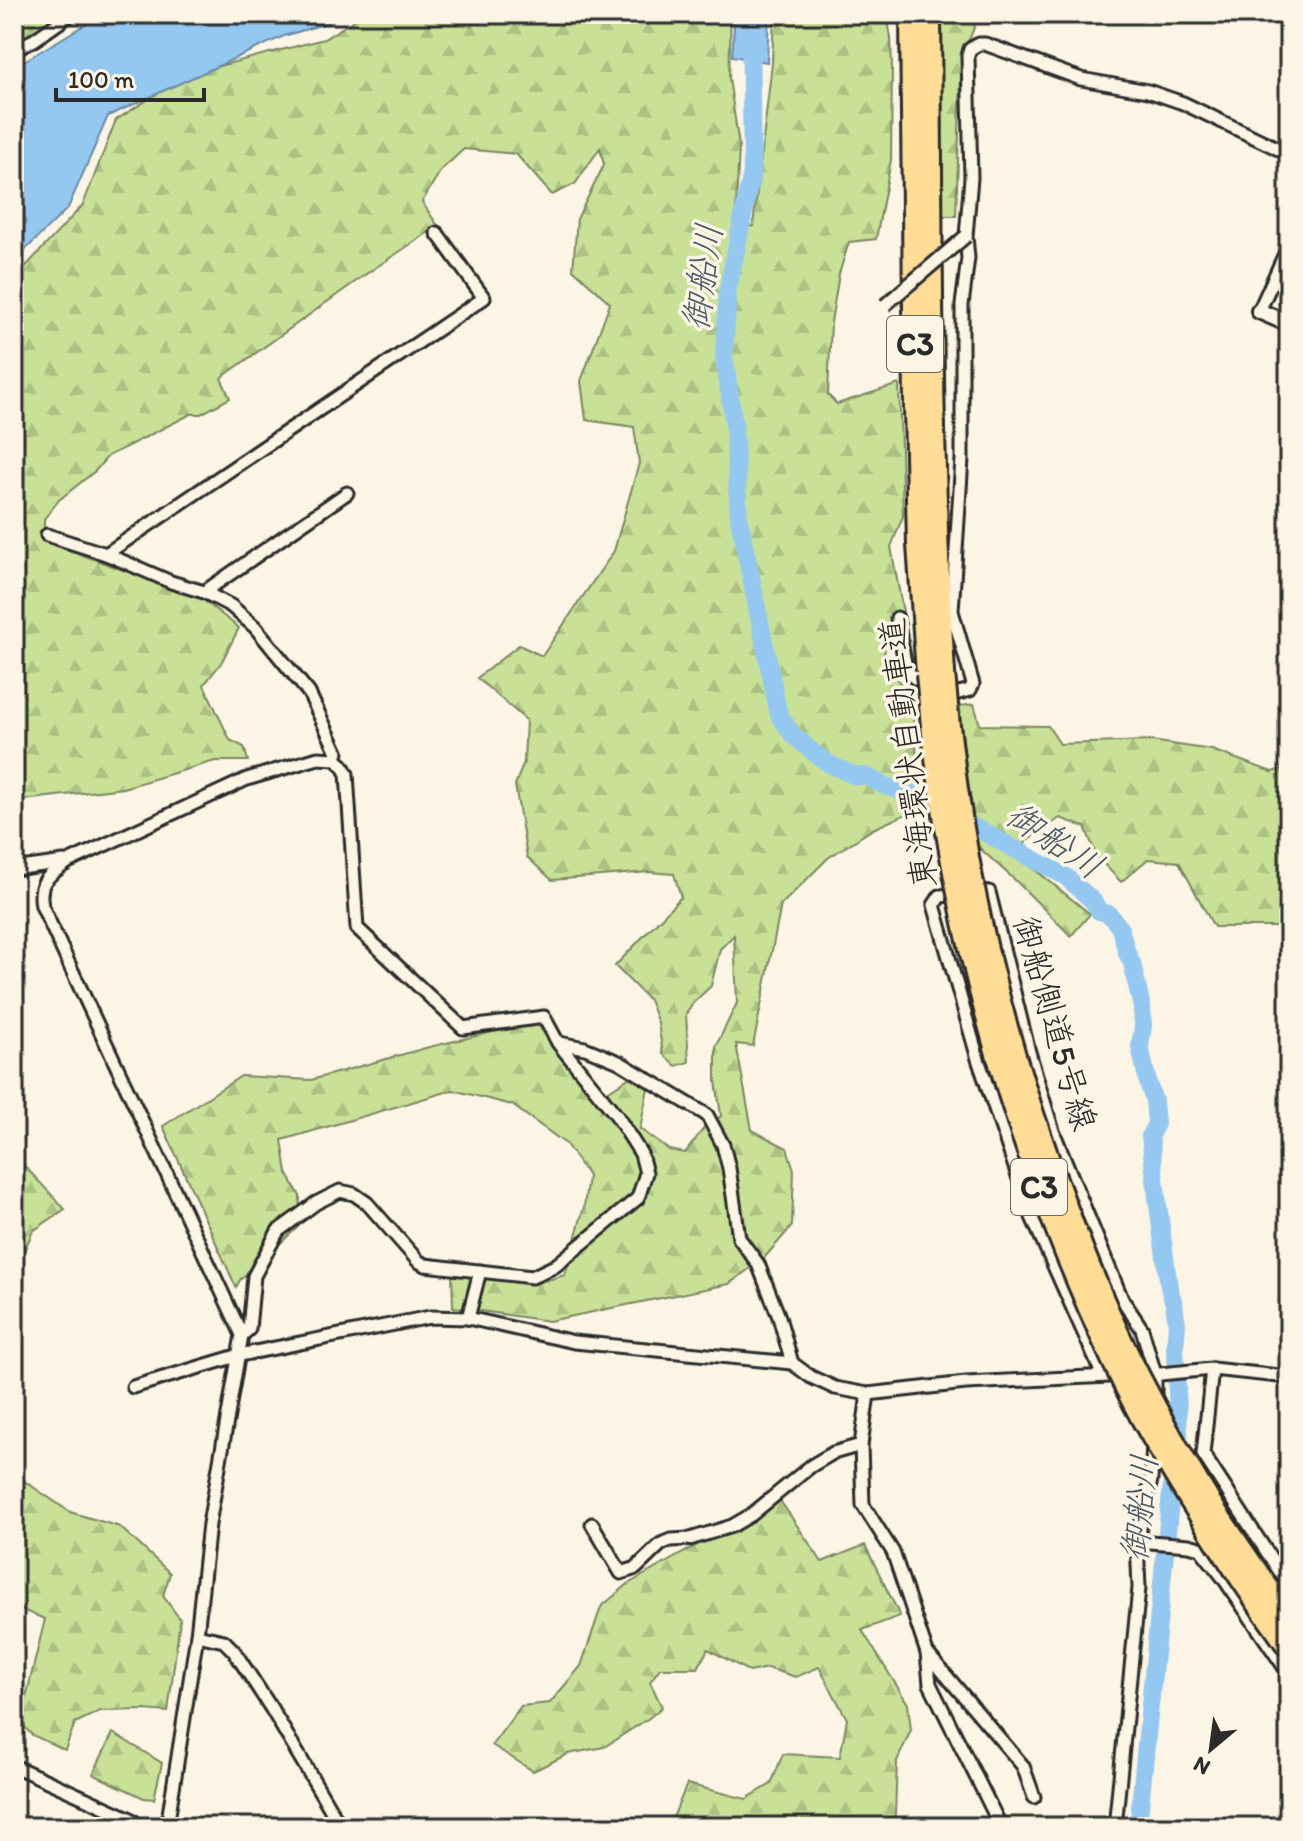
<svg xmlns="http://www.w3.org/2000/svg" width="1303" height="1841" font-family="Itim,'Klee One',sans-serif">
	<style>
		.forest { fill: url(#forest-firs); stroke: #7a8661; stroke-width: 2 }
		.water { fill: #94c8f1; stroke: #6a89a2; stroke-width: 2 }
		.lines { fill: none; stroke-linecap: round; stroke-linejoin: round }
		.river { stroke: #94c8f1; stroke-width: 18 }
		.minor-casing { stroke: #2b2b2b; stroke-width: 17 }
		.tertiary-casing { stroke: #2b2b2b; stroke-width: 20 }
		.motorway-casing { stroke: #2b2b2b; stroke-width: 26 }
		.minor { stroke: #fcf5e5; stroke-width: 11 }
		.tertiary { stroke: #fcf5e5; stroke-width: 14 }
		.motorway { stroke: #ffdd96; stroke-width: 20 }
		.minor-bridge-casing { stroke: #2b2b2b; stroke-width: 17; stroke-linecap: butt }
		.motorway-bridge-casing { stroke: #2b2b2b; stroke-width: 26; stroke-linecap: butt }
		.minor-bridge { stroke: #fcf5e5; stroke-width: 11 }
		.motorway-bridge { stroke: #ffdd96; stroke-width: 20 }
		.labels { text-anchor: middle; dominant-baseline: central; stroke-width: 7; stroke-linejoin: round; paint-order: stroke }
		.shield { fill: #fcf5e5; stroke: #6a6863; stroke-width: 2 }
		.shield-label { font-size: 32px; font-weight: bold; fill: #2b2b2b }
		.street-label { font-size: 34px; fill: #2b2b2b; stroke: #fcf5e5 }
		.water-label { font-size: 36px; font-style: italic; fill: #4a5a66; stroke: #fcf5e5 }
	</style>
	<defs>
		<pattern id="forest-firs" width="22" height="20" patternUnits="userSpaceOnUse" patternTransform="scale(2)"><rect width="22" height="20" fill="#c8e197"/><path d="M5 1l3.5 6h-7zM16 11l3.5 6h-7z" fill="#acc182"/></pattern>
	</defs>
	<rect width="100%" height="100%" fill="#fcf5e5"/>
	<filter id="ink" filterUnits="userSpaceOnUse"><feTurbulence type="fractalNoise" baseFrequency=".0125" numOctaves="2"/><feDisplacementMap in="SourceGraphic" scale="16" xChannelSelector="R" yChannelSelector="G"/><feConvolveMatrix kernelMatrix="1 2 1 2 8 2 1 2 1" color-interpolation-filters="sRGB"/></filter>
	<g filter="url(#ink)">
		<g class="forest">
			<polygon points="14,14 61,14 41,28 14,42"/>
			<polygon points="364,14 731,14 729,78 739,146 735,229 753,226 772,63 774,14 887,14 891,38 892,68 891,160 876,239 849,242 839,274 831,322 828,395 837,404 899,384 903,516 891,547 906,628 886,639 883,663 911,696 922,807 873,829 828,858 781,905 753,1046 736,1044 752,1130 787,1148 794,1170 792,1226 765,1257 729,1284 549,1321 453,1307 452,1274 537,1283 565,1275 584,1207 588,1176 566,1144 512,1105 453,1090 282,1140 287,1173 300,1196 299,1226 240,1280 236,1287 163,1126 241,1076 311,1080 429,1047 493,1032 538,1025 569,1068 597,1099 630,1077 648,1088 640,1129 669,1150 685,1153 704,1128 721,1116 716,1081 716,1046 737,1003 734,935 720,949 711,986 693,1003 686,1014 689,1062 676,1066 663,1054 658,1023 649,1000 615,966 681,897 674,874 649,872 552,880 527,857 515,785 524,762 526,720 477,678 519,645 542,656 614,551 639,463 634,427 586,420 581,381 610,303 573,269 577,219 604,165 600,148 575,184 552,195 516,154 464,149 441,170 422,202 438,226 369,272 221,378 230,398 201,414 191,414 108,456 95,471 59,500 44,519 44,541 202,599 239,628 221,663 204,685 230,740 244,747 248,761 215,761 123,788 14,801 14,279 83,205 116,120 188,74 324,39"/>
			<polygon points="942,14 979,14 970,38 962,49 956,216 942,216"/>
			<polygon points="974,704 980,725 1048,726 1060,744 1151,741 1212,750 1272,772 1289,767 1289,927 1214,927 1179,862 1148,859 1121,882 1097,857 1085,827 1060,818 1026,841 1022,859 1090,914 1071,936 1017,882 975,844 959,706"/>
			<polygon points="14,1157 16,1157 65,1209 33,1231 14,1273"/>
			<polygon points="14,1474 70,1512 120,1527 170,1573 163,1596 180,1619 168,1712 144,1710 100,1711 75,1723 65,1750 32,1735 20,1722 45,1619 14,1607"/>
			<polygon points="779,1499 822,1562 865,1545 900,1616 862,1630 908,1704 911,1730 897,1761 895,1815 879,1827 669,1827 687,1784 746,1799 771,1784 783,1754 840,1757 847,1719 819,1667 796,1677 767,1668 750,1672 708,1649 698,1668 660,1668 650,1682 662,1707 649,1718 604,1747 568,1754 533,1771 492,1745 521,1706 550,1703 581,1666 601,1607 628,1584"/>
			<polygon points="113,1733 162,1763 154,1799 144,1798 93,1774"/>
		</g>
		<g class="water">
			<polygon points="103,14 344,14 327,23 284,36 108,116 68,208 14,261 14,67"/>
			<polygon points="735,14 769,14 767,62 732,56"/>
		</g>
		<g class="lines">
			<polyline class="river" points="750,14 752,172 728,289 724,355 734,425 739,519 779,715 793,735 814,753 831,765 856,776 866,776 887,787 911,793 926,801 944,807 954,811 965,822 1065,876 1093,901 1099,911 1109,914 1120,928 1127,953 1132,963 1142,1008 1143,1026 1140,1046 1148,1083 1154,1101 1156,1124 1150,1135 1158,1205 1169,1287 1174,1304 1177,1325 1175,1347 1179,1435 1171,1492 1138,1827"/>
			<defs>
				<g id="minor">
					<polyline points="14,50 34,40 71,14"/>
					<polyline points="1259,311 1289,245"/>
					<polyline points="47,535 106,554 171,582 204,592 231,606 255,627 309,693 337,752 335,759"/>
					<polyline points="106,554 484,298 437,233"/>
					<polyline points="204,592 347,493"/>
					<polyline points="897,618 905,663 909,673 916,679 959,693 970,690 973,684 952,611 962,459 962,305 968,258 966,236 971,178 968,56 970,49 979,44 985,44 1081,79 1148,91 1183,103 1289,154"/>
					<polyline points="14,869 64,862"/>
					<polyline points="559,1043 585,1048 619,1062 707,1115 723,1145 729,1168 739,1238 758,1264 779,1317 792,1363"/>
					<polyline points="468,1318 480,1271"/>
					<polyline points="1212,1369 1203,1454 1289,1586"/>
					<polyline points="1150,1375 1212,1369 1289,1377"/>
					<polyline points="1103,1376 1032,1217 978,1059 934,905 940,896 989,892 1029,1052 1053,1131 1122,1299 1142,1329 1155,1374 1155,1397"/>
					<polyline points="133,1387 240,1355 430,1317 468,1318 574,1342 792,1363 811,1377 835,1388 868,1394 966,1383 1109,1376"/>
					<polyline points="868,1394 861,1445 863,1505 893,1552 927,1653 930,1684 1001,1827"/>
					<polyline points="592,1524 621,1573 636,1568 661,1544 671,1540 690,1539 732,1526 751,1515 811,1466 833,1453 861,1445"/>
					<polyline points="1137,1541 1189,1545 1200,1548 1222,1576 1289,1674"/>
					<polyline points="197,1635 224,1641 234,1651 271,1708 341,1827"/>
					<polyline points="927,1653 1023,1766 1034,1797"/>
					<polyline points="14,1766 129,1818 141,1827"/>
					<path d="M167,1827L197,1635L209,1524L242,1335L42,906C37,880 50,875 68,862L247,779L318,758L335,759L342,765L347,774L357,928L463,1028L544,1017L558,1043L617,1116L641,1154L646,1173L638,1198L555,1266L532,1277L425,1265L418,1261L367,1203L354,1194L340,1191L316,1203L278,1231L254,1276L249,1329L242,1335"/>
					<polyline points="1115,1827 1139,1588 1137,1541 1151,1480 1153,1442"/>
				</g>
				<polyline id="tertiary" points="1259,311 1289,324"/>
				<g id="motorway">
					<polyline points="911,14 915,408 918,545 927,674"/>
					<path d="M930,14C932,234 930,454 944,673"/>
				</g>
			</defs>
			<use href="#minor" class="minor-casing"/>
			<use href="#tertiary" class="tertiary-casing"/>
			<use href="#motorway" class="motorway-casing"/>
			<use href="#minor" class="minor"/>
			<use href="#tertiary" class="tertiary"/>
			<use href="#motorway" class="motorway"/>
			<defs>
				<polyline id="minor-bridge" points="885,305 966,236"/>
				<g id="motorway-bridge">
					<path d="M944,673C959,859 1000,1035 1067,1209C1088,1265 1111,1322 1139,1376C1163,1422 1188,1469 1217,1513C1240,1548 1265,1583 1289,1618"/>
					<path d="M927,674C944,875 991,1068 1066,1254C1089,1310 1113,1366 1142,1419C1187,1499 1236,1574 1289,1648"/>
				</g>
			</defs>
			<use href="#minor-bridge" class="minor-bridge-casing"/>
			<use href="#motorway-bridge" class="motorway-bridge-casing"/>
			<use href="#minor-bridge" class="minor-bridge"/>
			<use href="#motorway-bridge" class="motorway-bridge"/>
		</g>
	</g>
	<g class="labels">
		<g class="shield">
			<rect x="887" y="316" width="56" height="56" rx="6"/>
			<rect x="1011" y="1159" width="56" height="56" rx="6"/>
		</g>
		<g class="shield-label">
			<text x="915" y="344">C3</text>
			<text x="1039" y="1187">C3</text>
		</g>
		<g class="street-label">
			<text transform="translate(908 753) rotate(-97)">東海環状自動車道</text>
			<text transform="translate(1055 1023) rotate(74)">御船側道5号線</text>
		</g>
		<g class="water-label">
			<text transform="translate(702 277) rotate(-82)">御船川</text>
			<text transform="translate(1055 840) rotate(34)">御船川</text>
			<text transform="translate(1139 1508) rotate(-84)">御船川</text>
		</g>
	</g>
	<rect width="1303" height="1841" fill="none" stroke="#fcf5e5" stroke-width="48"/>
	<rect x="24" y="24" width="1255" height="1793" fill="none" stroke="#2b2b2b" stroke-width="3" filter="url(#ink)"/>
	<g transform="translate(1211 1749) rotate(209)" stroke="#fcf5e5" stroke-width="6" paint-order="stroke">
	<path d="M0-6L14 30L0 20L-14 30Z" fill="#2b2b2b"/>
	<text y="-12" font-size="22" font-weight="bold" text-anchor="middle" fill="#2b2b2b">N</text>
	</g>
	<path d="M56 88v12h148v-12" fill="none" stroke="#2b2b2b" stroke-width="4"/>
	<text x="68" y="88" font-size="24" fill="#2b2b2b" stroke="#fcf5e5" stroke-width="6" paint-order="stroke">100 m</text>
</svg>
